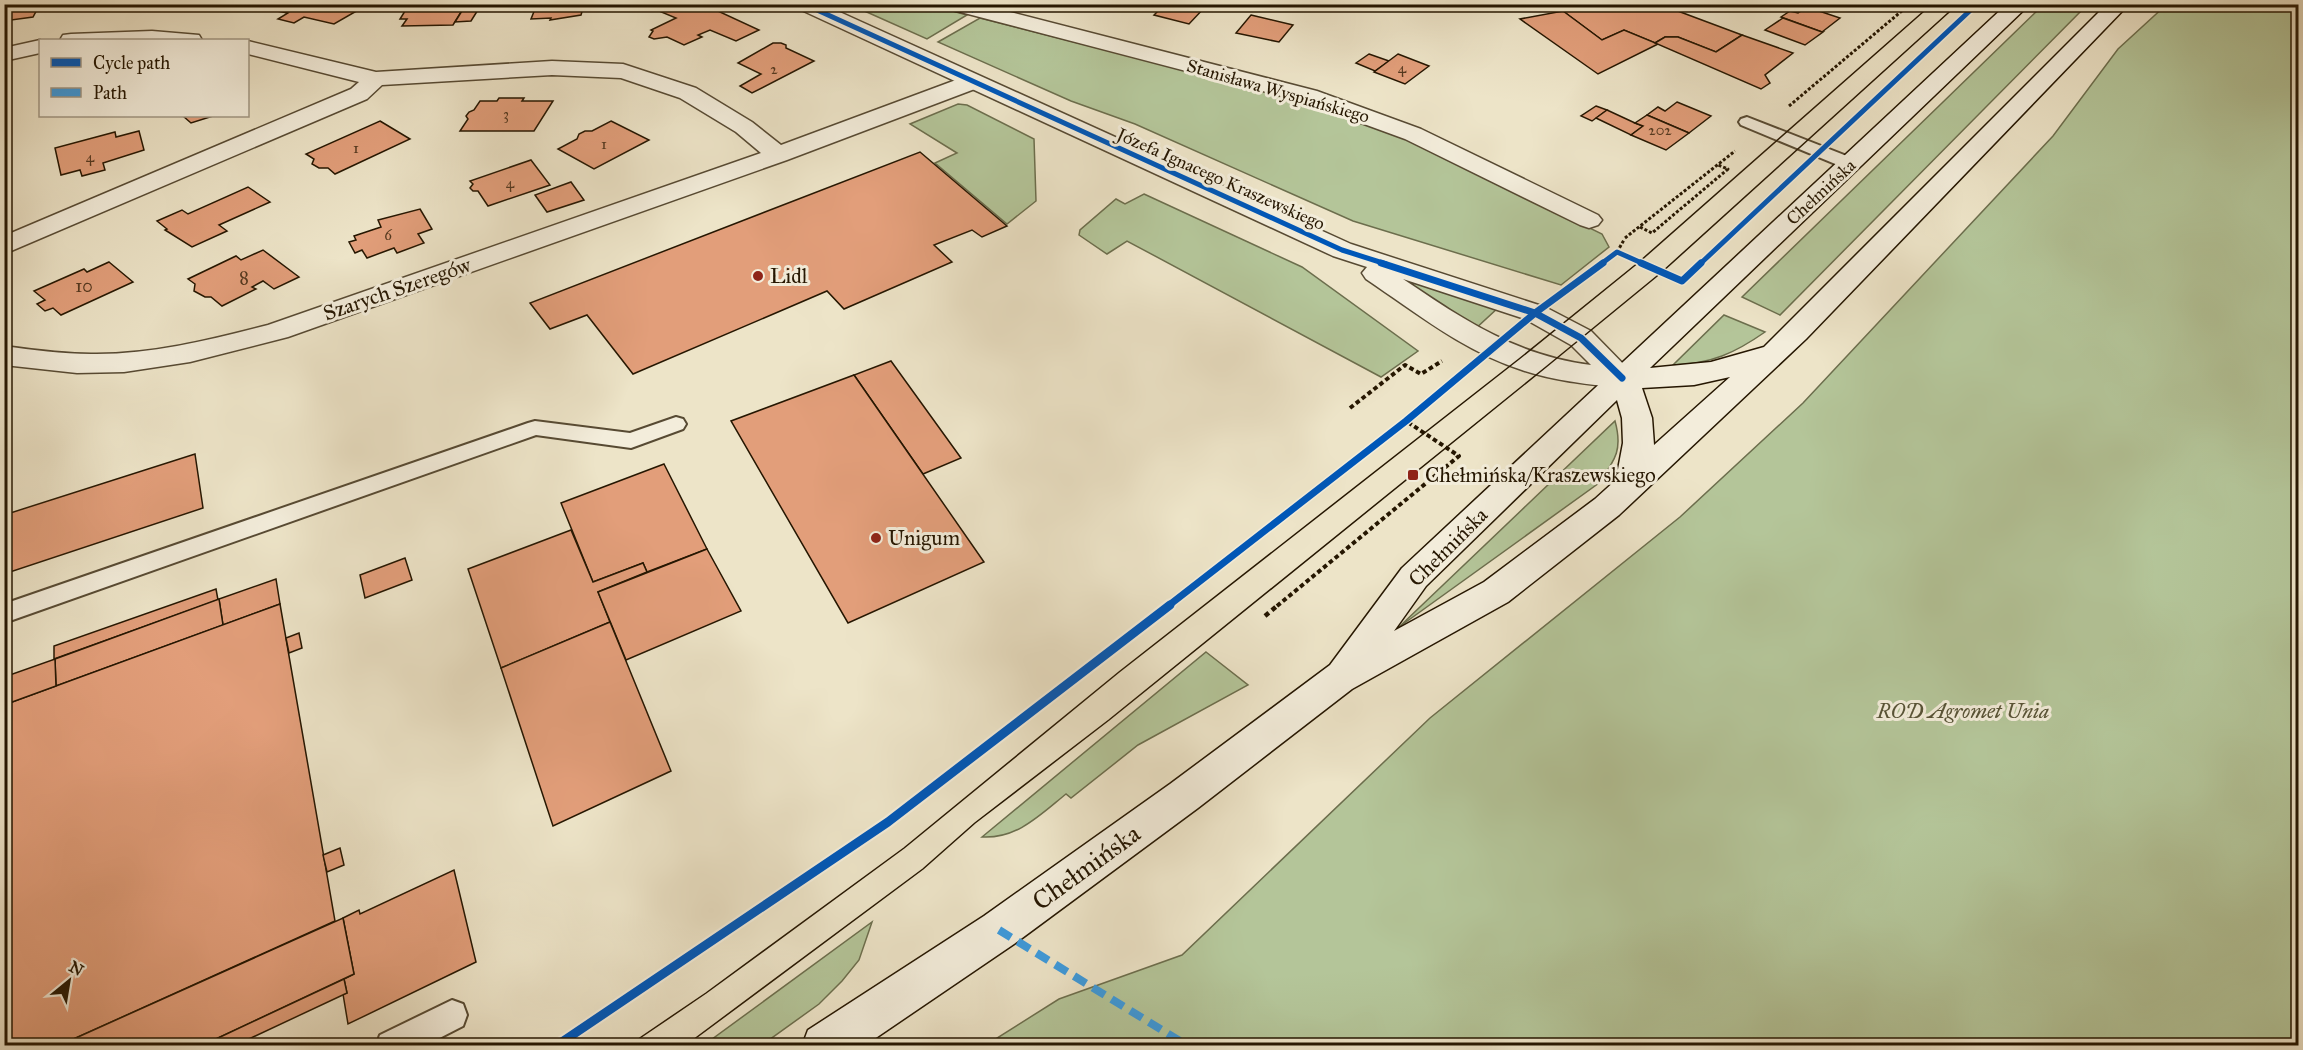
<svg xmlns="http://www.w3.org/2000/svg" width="2303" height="1050" font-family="'IM FELL Great Primer',serif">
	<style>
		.green { fill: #b4c599; stroke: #6c6e4d; stroke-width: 1.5 }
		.building { fill: #e29e7a; stroke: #251601; stroke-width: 1.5 }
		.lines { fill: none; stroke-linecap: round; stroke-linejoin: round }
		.service-casing { stroke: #574a33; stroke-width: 4 }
		.minor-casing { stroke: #574a33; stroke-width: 3 }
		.tertiary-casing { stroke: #574a33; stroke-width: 3 }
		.secondary-casing { stroke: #251601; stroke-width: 3 }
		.path-far2 { stroke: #251601; stroke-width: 3; stroke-dasharray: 3 2; stroke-linecap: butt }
		.path-far1 { stroke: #251601; stroke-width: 4; stroke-dasharray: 4.5 3; stroke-linecap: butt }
		.path { stroke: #251601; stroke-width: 4.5; stroke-dasharray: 5 4; stroke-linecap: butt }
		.service { fill: #f3eddb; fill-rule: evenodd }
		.minor { fill: #f3eddb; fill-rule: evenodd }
		.tertiary { fill: #f3eddb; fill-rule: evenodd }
		.secondary { fill: #f3eddb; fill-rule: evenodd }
		.tram { stroke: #251601; stroke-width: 1.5 }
		.quiet-far1 { stroke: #3c9add; stroke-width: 4.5; stroke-dasharray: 8 4.5; stroke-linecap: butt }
		.quiet { stroke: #3c9add; stroke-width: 8; stroke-dasharray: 14 8; stroke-linecap: butt }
		.cycleway-far2-casing { stroke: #f3eddb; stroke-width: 8 }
		.cycleway-far1-casing { stroke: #f3eddb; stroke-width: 10 }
		.cycleway-casing { stroke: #f3eddb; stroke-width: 13 }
		.cycleway-far2 { stroke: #0057b8; stroke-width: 5 }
		.cycleway-far1 { stroke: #0057b8; stroke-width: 7 }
		.cycleway { stroke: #0057b8; stroke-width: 9 }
		.poi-dot { fill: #8f2418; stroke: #f3eddb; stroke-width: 2 }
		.labels { text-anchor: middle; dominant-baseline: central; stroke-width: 6; stroke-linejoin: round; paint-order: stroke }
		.far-number-label { font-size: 15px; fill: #54381f }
		.far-street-label { font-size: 18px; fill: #251601; stroke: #f3eddb }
		.number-label { font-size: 18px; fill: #54381f }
		.poi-label { font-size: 21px; fill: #251601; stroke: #f3eddb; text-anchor: start }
		.street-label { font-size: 21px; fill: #251601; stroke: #f3eddb }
		.park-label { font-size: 21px; font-style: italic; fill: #575336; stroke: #f3eddb }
		.near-street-label { font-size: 26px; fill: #251601; stroke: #f3eddb }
	</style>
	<rect width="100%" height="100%" fill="#ede4c8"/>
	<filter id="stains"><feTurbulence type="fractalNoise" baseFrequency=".00333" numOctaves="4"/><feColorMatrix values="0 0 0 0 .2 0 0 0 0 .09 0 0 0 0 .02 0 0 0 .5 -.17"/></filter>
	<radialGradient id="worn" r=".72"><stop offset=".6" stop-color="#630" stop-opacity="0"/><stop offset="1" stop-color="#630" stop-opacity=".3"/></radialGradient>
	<g class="green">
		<polygon points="851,5 930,5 967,15 927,39"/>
		<polygon points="2043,5 2087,5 1780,315 1742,297"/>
		<polygon points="2166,5 2298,5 2298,1045 986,1045 1059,999 1182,955 1430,718 1680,517 1803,403 2053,136 2118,49"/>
		<polygon points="980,18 1303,100 1398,134 1602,234 1609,247 1561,285 1353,221 1135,124 1071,101 938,42"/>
		<polygon points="958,104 967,105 1034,139 1036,201 1007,224 935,163 957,153 910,124"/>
		<polygon points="1144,194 1302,267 1418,351 1381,377 1127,241 1107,254 1079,235 1080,230 1116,199 1125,204"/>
		<polygon points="1409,277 1500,306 1474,330 1394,278"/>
		<path d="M1724,315L1765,332C1735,353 1711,364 1673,365Z"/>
		<path d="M1615,421C1623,450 1615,460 1599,483L1399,627Z"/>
		<path d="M1206,652L1248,685L1138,745L1071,798L1066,794C1040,815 1017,839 982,837Z"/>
		<polygon points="872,922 859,960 842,981 819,1004 762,1045 704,1045"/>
	</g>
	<g class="building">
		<polygon points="4,4 40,4 33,17 4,21"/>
		<polygon points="288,4 367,4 367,5 334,24 304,17 294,23 278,19 288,13 277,11"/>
		<polygon points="417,4 466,4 453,25 402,26 407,19 400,19 405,11 413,11"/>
		<polygon points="516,4 622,4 583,8 581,15 550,20 551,18 531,19 535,9 514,10"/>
		<polygon points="663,4 705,5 759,30 736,41 710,30 698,35 702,37 684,45 667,37 654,39 649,37 653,31 651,30 676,18 654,9"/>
		<polygon points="1165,4 1198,4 1206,6 1189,24 1154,15"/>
		<polygon points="1659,4 1742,35 1716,52 1678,37 1665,37 1655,43 1624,30 1602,40 1563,11 1595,8 1599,4"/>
		<polygon points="481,5 471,21 455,22 465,6"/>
		<polygon points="1807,7 1840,18 1822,32 1781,17 1790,11 1798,13"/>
		<polygon points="1563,11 1602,40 1624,30 1658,44 1598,74 1520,19"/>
		<polygon points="1251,15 1293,25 1279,42 1236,33"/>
		<polygon points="1783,18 1822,32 1823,32 1805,45 1765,30"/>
		<polygon points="1742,35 1793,53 1765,75 1770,83 1761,89 1655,43 1665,37 1678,37 1716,52"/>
		<polygon points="773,43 781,43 786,45 786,48 814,61 752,93 740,86 761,74 738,63"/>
		<polygon points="1369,54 1389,61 1375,71 1356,63"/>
		<polygon points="1398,54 1429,66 1405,84 1374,72"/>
		<polygon points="499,98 524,98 522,101 553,101 534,131 460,131 468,119 466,116 469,112 474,110 480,101 497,101"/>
		<polygon points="1677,102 1711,116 1689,133 1647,115 1658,107 1665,111"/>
		<polygon points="1596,106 1607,110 1592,121 1581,116"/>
		<polygon points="1607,110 1635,123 1643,126 1631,135 1596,118"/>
		<polygon points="1647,115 1689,133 1666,150 1631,135 1643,126 1635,123"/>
		<polygon points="183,116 213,116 191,123"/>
		<polygon points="380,121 410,139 335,174 328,168 319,168 312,164 314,159 306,154"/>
		<polygon points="611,121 649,140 594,169 558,149 577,139 579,134 585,131 592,131"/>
		<polygon points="139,131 144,150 103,163 105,170 82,176 80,170 61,175 55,148 115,132 116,137"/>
		<polygon points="920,152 1007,226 982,237 972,230 934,245 952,262 844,309 827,291 633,374 587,315 550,329 530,303"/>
		<polygon points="531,160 550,185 488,206 478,191 473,191 470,188 473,184 470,181"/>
		<polygon points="571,182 584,200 547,212 535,195"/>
		<polygon points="248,187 270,202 219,225 227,231 192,247 165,230 167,229 157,221 182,210 188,214"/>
		<polygon points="420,209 432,229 418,234 424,243 397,253 394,248 367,258 362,250 355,253 349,242 356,240 354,236 381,227 378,220"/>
		<polygon points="263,250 299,277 274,289 263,281 252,287 256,289 222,306 211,297 205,297 194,291 195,284 188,279 236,256 241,260"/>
		<polygon points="109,262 133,282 61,315 53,308 45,311 37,304 45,300 34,291 84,269 87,272"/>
		<polygon points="891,361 961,458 923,474 854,375"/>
		<polygon points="854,375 984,562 848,623 731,421"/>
		<polygon points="195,454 203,508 4,574 4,515"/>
		<polygon points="664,464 707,549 647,572 643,563 593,582 561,503"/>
		<polygon points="571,530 593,582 643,563 647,572 598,592 610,622 501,668 468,569"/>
		<polygon points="707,549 741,611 626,660 598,592"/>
		<polygon points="405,558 412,580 365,598 360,575"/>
		<polygon points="276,579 280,604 223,625 219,599"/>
		<polygon points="216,589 218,600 54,659 54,646"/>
		<polygon points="219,599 223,625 56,686 55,659"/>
		<polygon points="280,604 335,921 58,1046 4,1046 4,705"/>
		<polygon points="610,622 671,771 553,826 501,668"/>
		<polygon points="299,633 302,648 289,653 286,638"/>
		<polygon points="55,659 56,686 4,705 4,677"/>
		<polygon points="340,848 344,865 327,872 323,855"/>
		<polygon points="454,870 476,962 348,1024 343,994 347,993 344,979 354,974 343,918 359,910 360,914"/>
		<polygon points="343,918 354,974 201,1046 58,1046"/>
		<polygon points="344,979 347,993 234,1046 201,1046"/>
	</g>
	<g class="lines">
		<defs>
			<g id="service">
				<polygon points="1747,117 1857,160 1859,164 1851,169 1845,168 1741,125 1739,122 1741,119"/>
				<polygon points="676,417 683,419 686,424 683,429 631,448 536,435 4,623 4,604 528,423 535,421 630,433"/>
				<polygon points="452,1000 463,1004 467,1015 463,1026 424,1046 376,1046 380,1035"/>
			</g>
			<g id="minor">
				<polygon points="942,4 979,4 1317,91 1421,129 1598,215 1602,220 1598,225 1589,228 1580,225 1405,139 1301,101 945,8"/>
				<polygon points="152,31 199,35 202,40 60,40 63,35 71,34"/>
				<polygon points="40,40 40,53 4,61 4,48"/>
				<path d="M248,41L376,72L552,61L623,64L696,88L752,122L781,145L964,77L972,75L980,77L983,82L980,87L787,160L288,337L190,362L124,372L77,373L4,365V346C33,350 62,354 91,354C151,355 210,340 268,325L761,153L736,132L680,98L621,78L552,75L382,85L367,99L4,254V236L351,89L359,82L248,54Z"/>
			</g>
			<path id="tertiary" d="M794,4H822L1351,244L1545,307L1591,331L1637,378L1632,385L1622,388C1588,384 1554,381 1522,370C1465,352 1415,312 1366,279L1362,273L1367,267L1333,256L797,8ZM1403,279L1525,319L1571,345L1591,365C1517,356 1464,320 1403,279Z"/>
			<path id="secondary" d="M2007,4H2030L1650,368L1711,362L1764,347L2107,4H2129L1806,339L1619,515L1508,602L1352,689L1198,808L1014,944L864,1046H802L808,1030L984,916L1170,784L1330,665L1402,568ZM1730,377L1654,445L1652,418L1642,388L1694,385ZM1617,400L1622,418L1623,443L1616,480L1595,499L1484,582L1394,631L1426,586Z"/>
		</defs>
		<use href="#service" class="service-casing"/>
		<use href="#minor" class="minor-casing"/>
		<use href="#tertiary" class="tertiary-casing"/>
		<use href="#secondary" class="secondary-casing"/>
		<g class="path-far2">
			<polyline points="1789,106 1910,4"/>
			<polyline points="1640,227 1652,233 1728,169 1718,165"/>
			<polyline points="1625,238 1735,151"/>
			<polyline points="1617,252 1624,240"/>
		</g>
		<g class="path-far1">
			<polyline points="1350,408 1405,365 1421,374 1442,361"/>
			<polyline points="1277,606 1459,456 1406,421"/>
		</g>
		<polyline class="path" points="1265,616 1278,605"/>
		<use href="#service" class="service"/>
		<use href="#minor" class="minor"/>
		<use href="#tertiary" class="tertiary"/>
		<use href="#secondary" class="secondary"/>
		<g class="tram">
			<polyline points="628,1046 706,993 904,848 1119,672 1519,359 1639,262 1932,4"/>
			<polyline points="685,1046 923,869 975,823 1109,720 1546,367 1662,272 1958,4"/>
		</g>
		<polyline class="quiet-far1" points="971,11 982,4"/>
		<polyline class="quiet" points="999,930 1188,1046"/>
		<defs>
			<g id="cycleway-far2">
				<polyline points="804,4 1342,250 1386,264"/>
				<polyline points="1601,264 1617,252 1644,264"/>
				<polyline points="1700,264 1977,4"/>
			</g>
			<g id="cycleway-far1">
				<polyline points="1381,263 1535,313 1581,338 1622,378"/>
				<polyline points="1641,263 1682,281 1701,263"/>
				<polyline points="1168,606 1406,421 1535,313 1603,263"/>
			</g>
			<polyline id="cycleway" points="556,1046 888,822 1170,605"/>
		</defs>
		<use href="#cycleway-far2" class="cycleway-far2-casing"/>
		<use href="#cycleway-far1" class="cycleway-far1-casing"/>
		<use href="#cycleway" class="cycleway-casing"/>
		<use href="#cycleway-far2" class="cycleway-far2"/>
		<use href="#cycleway-far1" class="cycleway-far1"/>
		<use href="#cycleway" class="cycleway"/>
	</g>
	<g class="poi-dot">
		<circle cx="758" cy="276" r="6"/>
		<rect x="1407" y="469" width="12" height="12" rx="3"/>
		<circle cx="876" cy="538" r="6"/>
	</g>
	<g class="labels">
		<g class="far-number-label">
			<text x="1402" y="68">4</text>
			<text x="774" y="69">2</text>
			<text x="506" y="114">3</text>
			<text x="1660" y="130">202</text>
			<text x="604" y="144">1</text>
			<text x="356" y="148">1</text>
			<text x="90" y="157">4</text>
			<text x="510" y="183">4</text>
			<text x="388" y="235">6</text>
		</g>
		<g class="far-street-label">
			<text transform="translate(1278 91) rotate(16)">Stanisława Wyspiańskiego</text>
			<text transform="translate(1221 179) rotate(24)">Józefa Ignacego Kraszewskiego</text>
			<text transform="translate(1821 192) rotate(-43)">Chełmińska</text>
		</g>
		<g class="number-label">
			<text x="244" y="278">8</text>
			<text x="84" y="286">10</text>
		</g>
		<g class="poi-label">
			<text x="770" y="276">Lidl</text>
			<text x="1425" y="475">Chełmińska/Kraszewskiego</text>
			<text x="888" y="538">Unigum</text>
		</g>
		<g class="street-label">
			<text transform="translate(397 289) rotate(-19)">Szarych Szeregów</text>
			<text transform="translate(1448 547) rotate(-45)">Chełmińska</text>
		</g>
		<g class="park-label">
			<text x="1963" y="711">ROD Agromet Unia</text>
		</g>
		<g class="near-street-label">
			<text transform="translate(1086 867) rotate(-36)">Chełmińska</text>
		</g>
	</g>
	<rect width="2303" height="1050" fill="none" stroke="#ede4c8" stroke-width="24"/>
	<rect x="6" y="6" width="2291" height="1038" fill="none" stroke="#251601" stroke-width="3"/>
	<rect x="12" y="12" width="2279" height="1026" fill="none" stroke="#251601" stroke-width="1.5"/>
	<rect x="39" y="39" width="210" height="78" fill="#f3eddb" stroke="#a19784" stroke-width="1.5"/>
	<rect x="51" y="58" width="30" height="9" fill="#0057b8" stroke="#a19784" stroke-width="1.5"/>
	<text x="93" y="69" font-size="18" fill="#251601">Cycle path</text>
	<rect x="51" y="88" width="30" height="9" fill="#3c9add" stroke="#a19784" stroke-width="1.5"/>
	<text x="93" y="99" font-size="18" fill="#251601">Path</text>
	<g transform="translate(69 981) rotate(30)" stroke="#f3eddb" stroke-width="4.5" paint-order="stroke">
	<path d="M0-4.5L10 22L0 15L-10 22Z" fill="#251601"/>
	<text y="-9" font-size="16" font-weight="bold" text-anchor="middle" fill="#251601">N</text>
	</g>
	<rect width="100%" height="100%" filter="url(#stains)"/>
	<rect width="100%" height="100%" fill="url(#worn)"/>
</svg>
